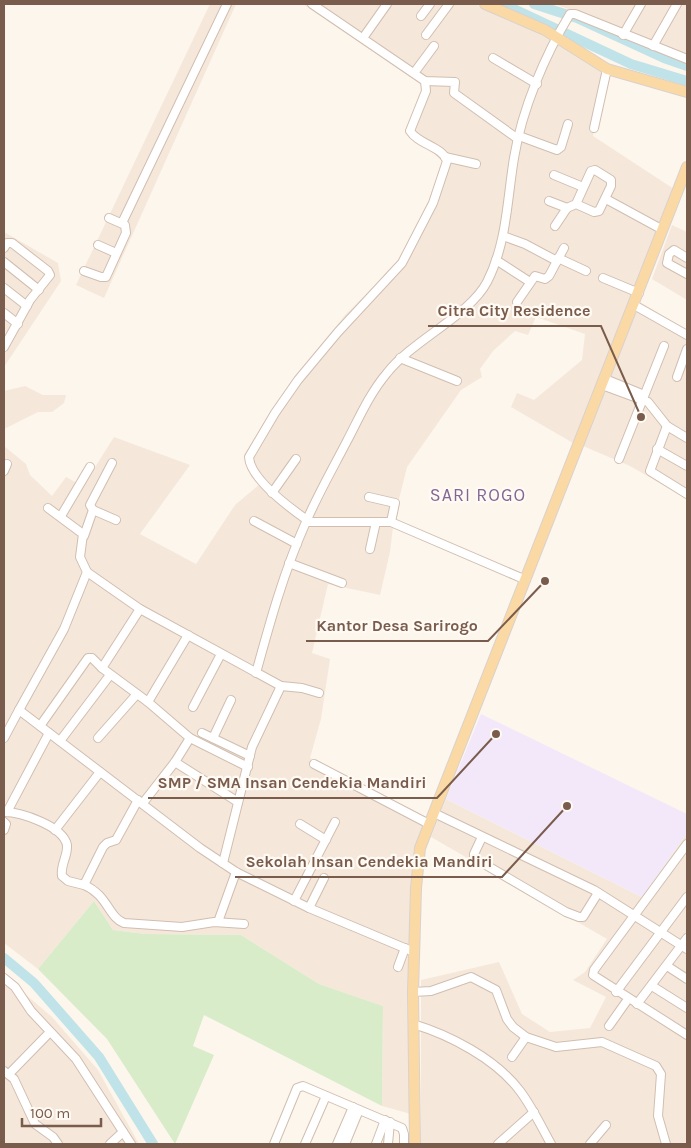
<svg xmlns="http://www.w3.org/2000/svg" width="691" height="1148" font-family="Karla,sans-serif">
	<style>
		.residential { fill: #f5e8da }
		.education { fill: #f3e8fa }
		.green { fill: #d8ecc9 }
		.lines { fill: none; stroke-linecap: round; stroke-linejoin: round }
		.river { stroke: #bfe3e8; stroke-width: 10 }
		.minor-casing { stroke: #d1beb0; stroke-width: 10 }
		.major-casing { stroke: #dad1cd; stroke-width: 12 }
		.minor { stroke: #fff; stroke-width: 8 }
		.major { stroke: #fbd9a5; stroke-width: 10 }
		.labels { text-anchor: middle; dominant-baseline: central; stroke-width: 4.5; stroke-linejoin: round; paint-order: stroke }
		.quarter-label { font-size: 18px; letter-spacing: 1px; fill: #846695; stroke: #fffaf3 }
		.leader { fill: none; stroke: #7a5c4d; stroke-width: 2 }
		.callout-dot { fill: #7a5c4d; stroke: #fffaf3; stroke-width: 2 }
		.callout-label { font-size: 16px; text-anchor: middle; font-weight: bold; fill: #7a5c4d; stroke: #fffaf3; stroke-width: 4.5; stroke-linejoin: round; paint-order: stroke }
	</style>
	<rect width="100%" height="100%" fill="#fdf6ec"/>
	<g class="residential">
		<polygon points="210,4 236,4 104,298 76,285"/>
		<polygon points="303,4 476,4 483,9 547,34 607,71 593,136 674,189 573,443 511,407 517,393 534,400 582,360 585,334 536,317 528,335 515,331 493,351 480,369 482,377 461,390 407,467 394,519 390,552 380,595 328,584 312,653 330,659 321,719 310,758 427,820 414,848 408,986 411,1114 382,1106 383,1006 319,984 241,935 145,934 113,930 94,901 38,969 4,943 4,446 26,464 30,475 52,496 66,477 83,486 114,437 190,465 140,534 196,564 235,505 261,483 244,455 287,389 345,315 399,262 428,209 443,161 406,132 424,86"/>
		<polygon points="555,4 687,4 687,55"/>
		<polygon points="672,225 687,232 687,300 652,279"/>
		<polygon points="4,232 58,263 61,281 4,367"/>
		<polygon points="640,302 687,330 687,499 630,466 583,446"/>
		<polygon points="25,386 43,395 66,395 64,403 52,412 38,412 4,429 4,391"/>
		<polygon points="446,799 642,897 687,833 687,1144 421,1144 421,980 499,962 522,1014 550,1032 590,1028 606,997 573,980 585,972 607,939 431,837"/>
		<polygon points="4,976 52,1017 98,1070 139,1144 4,1144"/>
	</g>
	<polygon class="education" points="481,714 687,814 687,833 642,897 446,799"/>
	<polygon class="green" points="94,901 113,930 145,934 241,935 319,984 383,1006 382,1106 204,1015 193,1046 214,1055 175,1144 107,1039 38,969"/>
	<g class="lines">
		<g class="river">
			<polyline points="503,4 631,64 687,81"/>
			<polyline points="534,4 577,18 664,58 687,66"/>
			<polyline points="4,958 34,983 99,1057 153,1144"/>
		</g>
		<defs>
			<g id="minor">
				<polyline points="312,4 425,81 455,82 454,93 518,139"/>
				<polyline points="421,16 430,4"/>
				<polyline points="426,35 449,4"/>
				<polyline points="623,35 641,4"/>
				<polyline points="363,38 387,4"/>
				<polyline points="653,46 677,4"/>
				<polyline points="493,58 537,84"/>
				<polyline points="414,73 434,46"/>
				<polyline points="594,128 607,69"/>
				<polyline points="519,136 557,150 561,147 568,124"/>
				<polyline points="445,157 476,164"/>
				<polyline points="554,175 583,187"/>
				<polyline points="606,199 663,230"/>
				<polyline points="549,201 567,208"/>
				<polyline points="122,223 227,4"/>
				<polyline points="555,226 567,208 576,204 591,171 595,170 611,180 611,186 599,211 594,212 576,204"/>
				<polyline points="503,236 525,244 557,261"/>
				<polyline points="98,245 116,253"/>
				<polyline points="4,248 7,243 12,243 48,271 50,275 30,300 4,347"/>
				<polyline points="558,258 586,271"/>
				<polyline points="687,258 674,250 669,254 667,263 687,274"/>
				<polyline points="496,260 530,282"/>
				<polyline points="4,262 39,290"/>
				<polyline points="84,271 101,277 106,277 126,233 125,225 109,218"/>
				<polyline points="603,278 639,293"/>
				<polyline points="4,288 27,306"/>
				<polyline points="517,302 535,276 545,279 549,276 564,248"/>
				<polyline points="634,305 687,335"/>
				<polyline points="4,313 18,324"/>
				<polyline points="400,358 457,381"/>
				<polyline points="677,377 687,349"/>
				<polyline points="605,379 644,395"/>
				<polyline points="602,385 648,402 667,426 687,438"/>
				<polyline points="667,426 650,471 687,494"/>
				<polyline points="657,449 687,466"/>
				<polyline points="619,459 664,346"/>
				<polyline points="4,471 7,464"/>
				<polyline points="272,493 296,459"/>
				<polyline points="369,497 395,503 391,522"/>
				<polyline points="48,508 83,534 80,557 87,572 64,629 19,710 200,848 236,872 309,908 414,952"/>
				<polyline points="93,510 116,520"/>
				<polyline points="61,516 90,467"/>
				<path d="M307,520C290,508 250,479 249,457L275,413L298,380L338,332L402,263L433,203L447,161C443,147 418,144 410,131L426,91L425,81"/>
				<polyline points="254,521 297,544"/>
				<polyline points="306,522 391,522 526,580"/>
				<polyline points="84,536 93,510 90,505 112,463"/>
				<polyline points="370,549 376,522"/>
				<polyline points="289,563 342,583"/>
				<polyline points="87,572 140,609 281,686 252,747 223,863"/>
				<polyline points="140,609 102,668 148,702 190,738 175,762 143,803"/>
				<path d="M256,673C270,622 284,571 306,522C318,494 333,468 347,441C359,418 370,393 387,373C413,340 470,315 487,282C507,243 507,200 514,158C522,109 545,55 570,14H575L687,59"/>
				<polyline points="281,686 302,688 319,693"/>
				<polyline points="148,702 188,635"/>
				<polyline points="193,707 221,654"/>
				<polyline points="40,726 88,658 92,658 102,668"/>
				<polyline points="202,733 250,756"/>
				<polyline points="4,738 19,710"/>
				<polyline points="98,738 137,694"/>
				<polyline points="190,738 248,767"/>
				<polyline points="213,738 231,700"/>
				<polyline points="60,741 110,675"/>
				<polyline points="175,762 238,802"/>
				<polyline points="314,764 429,824"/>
				<path d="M4,812C21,812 63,826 67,845C68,856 60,865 62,876L68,881L84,885L103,847L107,843L116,840L138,800"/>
				<polyline points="7,812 49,733"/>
				<polyline points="434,813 594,890 687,949"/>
				<polyline points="4,822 6,824 4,830"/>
				<polyline points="300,824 326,840"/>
				<polyline points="55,830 100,772"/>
				<polyline points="482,837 474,854 474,858 566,912 579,917 583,917 598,893"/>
				<polyline points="687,844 594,970 593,975 687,1035"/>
				<path d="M84,885C108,895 108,917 124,923L182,927L214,922L244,924"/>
				<polyline points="294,901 335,822"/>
				<polyline points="309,908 324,878"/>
				<polyline points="218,922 236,872"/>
				<polyline points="667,966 687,979"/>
				<polyline points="398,967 405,948"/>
				<polyline points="4,978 15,987 31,1011 76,1059 131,1144"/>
				<polyline points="652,986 687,1008"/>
				<polyline points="413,992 431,991 471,977 496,990 507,1019 513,1027 526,1037 556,1047 602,1042 656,1066 661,1074 658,1116 666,1144"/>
				<polyline points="616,992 687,897"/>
				<polyline points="637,1004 687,938"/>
				<path d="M413,1024C450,1035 496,1059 520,1091C532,1107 541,1126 551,1144"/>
				<polyline points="609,1026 626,1002"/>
				<polyline points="512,1057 526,1037"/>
				<polyline points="4,1071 14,1079 35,1124 53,1137 58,1144"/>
				<polyline points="9,1074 50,1032"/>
				<polyline points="110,1144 123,1132"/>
				<polyline points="274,1144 297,1088 303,1086 402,1128 404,1134 404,1144"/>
				<polyline points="305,1144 326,1096"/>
				<polyline points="337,1144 353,1107"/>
				<polyline points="345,1144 359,1110"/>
				<polyline points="376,1144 385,1120"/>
				<polyline points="388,1144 390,1122"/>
				<polyline points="498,1144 534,1112"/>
				<polyline points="590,1144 606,1125"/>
			</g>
			<g id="major">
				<polyline points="485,4 545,30 607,69 687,92"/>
				<polyline points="415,1144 413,992 416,888 420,848 687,167"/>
			</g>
		</defs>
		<use href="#minor" class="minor-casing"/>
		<use href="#major" class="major-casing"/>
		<use href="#minor" class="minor"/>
		<use href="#major" class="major"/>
	</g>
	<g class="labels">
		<g class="quarter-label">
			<text x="478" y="495">SARI ROGO</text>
		</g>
	</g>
	<path class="leader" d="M641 417L601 326H428M545 581L488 641H306M496 734L437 798H148M567 806L502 877H235"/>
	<g class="callout-dot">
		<circle cx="641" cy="417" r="5"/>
		<circle cx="545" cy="581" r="5"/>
		<circle cx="496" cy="734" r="5"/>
		<circle cx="567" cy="806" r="5"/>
	</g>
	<g class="callout-label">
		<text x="514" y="316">Citra City Residence</text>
		<text x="397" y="631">Kantor Desa Sarirogo</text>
		<text x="292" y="788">SMP / SMA Insan Cendekia Mandiri</text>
		<text x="369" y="867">Sekolah Insan Cendekia Mandiri</text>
	</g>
	<rect width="691" height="1148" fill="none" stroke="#7a5c4d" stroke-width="10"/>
	<path d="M22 1118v8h79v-8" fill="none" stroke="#7a5c4d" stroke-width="2.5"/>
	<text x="30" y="1118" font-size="15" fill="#7a5c4d" stroke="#fffaf3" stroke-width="4" paint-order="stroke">100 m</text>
</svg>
